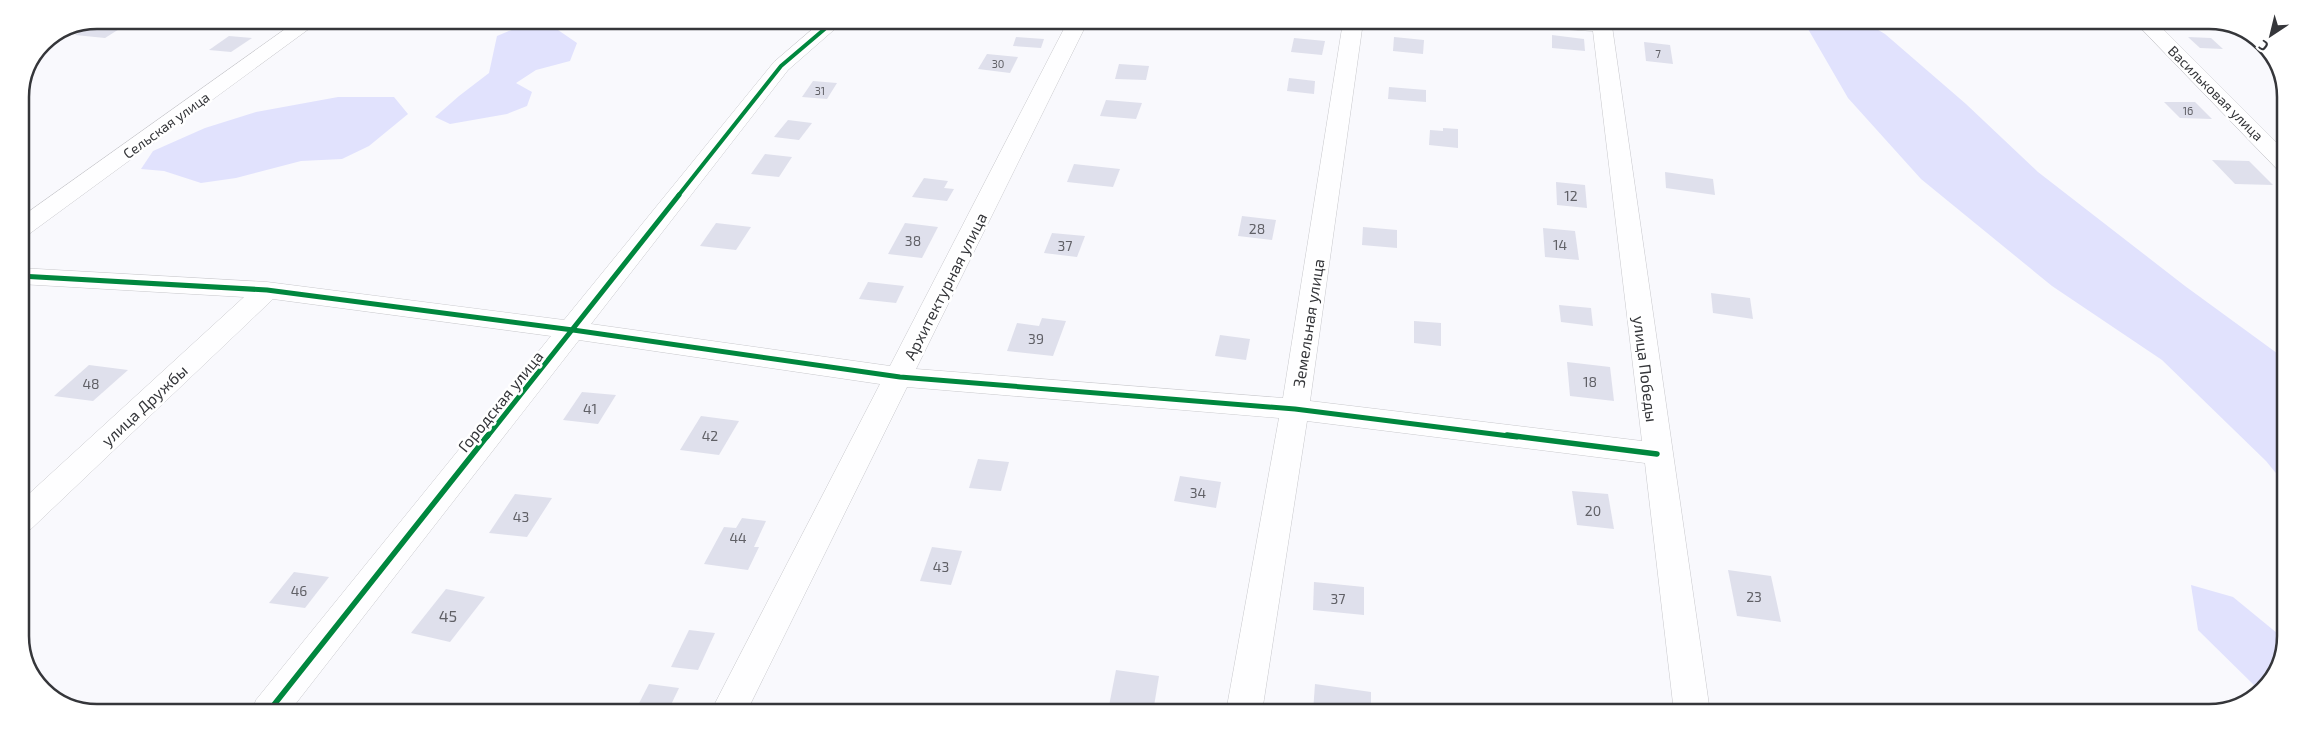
<svg xmlns="http://www.w3.org/2000/svg" width="2306" height="733" font-family="'Exo 2',sans-serif">
	<style>
		.green { fill: #e1e2fd }
		.building { fill: #dfe0ec }
		.lines { fill: none; stroke-linecap: round; stroke-linejoin: round }
		.minor-casing { stroke: #c8c8cc; stroke-width: 1 }
		.minor { fill: #fefeff; fill-rule: evenodd }
		.cycleway-far2-casing { stroke: #fff; stroke-width: 6 }
		.cycleway-far1-casing { stroke: #fff; stroke-width: 8 }
		.cycleway-casing { stroke: #fff; stroke-width: 9 }
		.cycleway-far2 { stroke: #00873e; stroke-width: 4 }
		.cycleway-far1 { stroke: #00873e; stroke-width: 5 }
		.cycleway { stroke: #00873e; stroke-width: 5.5 }
		.labels { text-anchor: middle; dominant-baseline: central; stroke-width: 5; stroke-linejoin: round; paint-order: stroke }
		.far-number-label { font-size: 11px; fill: #606066 }
		.far-street-label { font-size: 14px; fill: #35363a; stroke: #fff }
		.number-label { font-size: 14px; fill: #606066 }
		.street-label { font-size: 16px; fill: #35363a; stroke: #fff }
		.near-number-label { font-size: 16px; fill: #606066 }
		.rim { fill: none; stroke: #35363a; stroke-width: 2.5 }
	</style>
	<rect width="100%" height="100%" fill="#f9f9fd"/>
	<g class="green">
		<polygon points="1804,22 1865,22 1885,34 1966,104 2038,172 2185,286 2285,359 2284,483 2266,461 2162,360 2052,286 1921,179 1848,98"/>
		<polygon points="521,26 558,30 577,43 570,61 536,70 516,83 532,92 527,106 507,114 450,124 435,117 459,96 489,73 497,36"/>
		<polygon points="338,97 394,97 408,114 369,146 342,159 301,161 236,178 201,183 164,171 141,169 153,151 205,128 256,112"/>
		<polygon points="2191,585 2233,597 2283,638 2283,657 2260,691 2198,630"/>
	</g>
	<g class="building">
		<polygon points="103,24 124,26 105,38 75,35 88,27 96,28"/>
		<polygon points="1552,35 1584,39 1585,51 1552,48"/>
		<polygon points="229,36 252,38 231,52 209,50"/>
		<polygon points="1016,37 1044,39 1041,48 1013,46"/>
		<polygon points="1394,37 1424,40 1423,54 1393,51"/>
		<polygon points="2188,37 2211,38 2223,49 2200,48"/>
		<polygon points="1294,38 1325,41 1322,55 1291,52"/>
		<polygon points="1644,42 1670,45 1673,64 1646,61"/>
		<polygon points="987,54 1018,57 1010,73 978,69"/>
		<polygon points="1119,64 1149,66 1146,80 1115,79"/>
		<polygon points="1289,78 1315,81 1314,94 1287,91"/>
		<polygon points="813,81 837,83 827,99 802,97"/>
		<polygon points="1389,87 1426,90 1426,102 1388,99"/>
		<polygon points="1106,100 1142,103 1136,119 1100,116"/>
		<polygon points="2164,102 2195,102 2212,119 2180,118"/>
		<polygon points="788,120 812,123 799,140 774,137"/>
		<polygon points="1443,128 1458,129 1458,148 1429,145 1430,130 1443,131"/>
		<polygon points="765,154 792,157 779,177 751,174"/>
		<polygon points="2212,160 2249,161 2273,185 2235,184"/>
		<polygon points="1074,164 1120,169 1113,187 1067,182"/>
		<polygon points="1665,172 1713,179 1715,195 1666,188"/>
		<polygon points="924,178 948,181 944,188 954,189 947,201 912,197"/>
		<polygon points="1556,182 1585,185 1587,208 1557,205"/>
		<polygon points="1242,216 1276,220 1272,240 1238,236"/>
		<polygon points="716,223 751,227 736,250 700,246"/>
		<polygon points="905,223 938,227 922,258 888,254"/>
		<polygon points="1363,227 1397,230 1397,248 1362,245"/>
		<polygon points="1543,228 1575,231 1579,260 1545,257"/>
		<polygon points="1052,233 1085,236 1077,257 1044,253"/>
		<polygon points="868,282 904,286 896,303 859,299"/>
		<polygon points="1711,293 1750,298 1753,319 1713,313"/>
		<polygon points="1559,305 1591,308 1593,326 1561,322"/>
		<polygon points="1042,318 1066,321 1053,356 1007,351 1017,323 1039,326"/>
		<polygon points="1414,321 1441,323 1441,346 1414,343"/>
		<polygon points="1220,335 1250,339 1246,360 1215,356"/>
		<polygon points="1567,362 1610,367 1614,401 1570,396"/>
		<polygon points="89,365 128,370 93,401 54,396"/>
		<polygon points="582,392 616,395 598,424 563,420"/>
		<polygon points="701,416 739,421 719,455 680,450"/>
		<polygon points="978,459 1009,462 1001,491 969,488"/>
		<polygon points="1180,476 1221,482 1216,508 1174,501"/>
		<polygon points="1572,491 1608,494 1614,529 1577,525"/>
		<polygon points="515,494 552,498 527,537 489,533"/>
		<polygon points="742,518 766,521 754,547 759,547 748,570 704,564 724,527 736,528"/>
		<polygon points="932,547 962,551 951,585 920,581"/>
		<polygon points="1728,570 1771,576 1781,622 1737,616"/>
		<polygon points="294,572 329,577 305,608 269,603"/>
		<polygon points="1314,582 1364,587 1364,615 1313,610"/>
		<polygon points="446,589 485,597 450,642 411,633"/>
		<polygon points="689,630 715,633 698,670 671,667"/>
		<polygon points="1116,670 1159,676 1153,712 1108,711"/>
		<polygon points="649,684 679,688 668,711 635,711"/>
		<polygon points="1315,684 1371,692 1371,712 1313,712"/>
	</g>
	<g class="lines">
		<defs>
			<g id="minor">
				<polygon points="298,20 321,20 29,234 20,236 20,218"/>
				<polygon points="822,21 844,21 788,70 591,324 890,366 1068,21 1088,21 916,369 1283,398 1343,22 1363,22 1310,401 1642,441 1593,31 1546,28 1539,26 1536,22 1609,22 1612,26 1710,712 1674,712 1645,463 1307,421 1262,712 1226,712 1279,418 907,387 747,711 711,711 880,384 579,340 290,711 252,711 256,700 551,336 273,299 31,529 20,533 20,502 244,297 20,284 20,268 267,282 564,320 774,62"/>
				<polygon points="2136,23 2157,23 2286,152 2285,171 2277,169"/>
			</g>
		</defs>
		<use href="#minor" class="minor-casing"/>
		<use href="#minor" class="minor"/>
		<defs>
			<polyline id="cycleway-far2" points="678,196 781,66 834,21"/>
			<g id="cycleway-far1">
				<polyline points="20,276 267,290 573,330 900,377 1295,409 1517,437"/>
				<polyline points="487,437 679,195"/>
			</g>
			<g id="cycleway">
				<polyline points="1507,435 1657,454"/>
				<polyline points="269,711 488,435"/>
			</g>
		</defs>
		<use href="#cycleway-far2" class="cycleway-far2-casing"/>
		<use href="#cycleway-far1" class="cycleway-far1-casing"/>
		<use href="#cycleway" class="cycleway-casing"/>
		<use href="#cycleway-far2" class="cycleway-far2"/>
		<use href="#cycleway-far1" class="cycleway-far1"/>
		<use href="#cycleway" class="cycleway"/>
	</g>
	<g class="labels">
		<g class="far-number-label">
			<text x="1658" y="53">7</text>
			<text x="998" y="63">30</text>
			<text x="820" y="90">31</text>
			<text x="2188" y="110">16</text>
		</g>
		<g class="far-street-label">
			<text transform="translate(2216 93) rotate(45)">Васильковая улица</text>
			<text transform="translate(166 125) rotate(-36)">Сельская улица</text>
		</g>
		<g class="number-label">
			<text x="1571" y="195">12</text>
			<text x="1257" y="228">28</text>
			<text x="913" y="240">38</text>
			<text x="1560" y="244">14</text>
			<text x="1065" y="245">37</text>
			<text x="1036" y="338">39</text>
			<text x="1590" y="381">18</text>
			<text x="91" y="383">48</text>
			<text x="590" y="408">41</text>
			<text x="710" y="435">42</text>
			<text x="1198" y="492">34</text>
			<text x="1593" y="510">20</text>
			<text x="521" y="516">43</text>
			<text x="738" y="537">44</text>
			<text x="941" y="566">43</text>
			<text x="299" y="590">46</text>
			<text x="1754" y="596">23</text>
			<text x="1338" y="598">37</text>
		</g>
		<g class="street-label">
			<text transform="translate(945 286) rotate(-63)">Архитектурная улица</text>
			<text transform="translate(1308 323) rotate(-81)">Земельная улица</text>
			<text transform="translate(1646 369) rotate(83)">улица Победы</text>
			<text transform="translate(500 401) rotate(-51)">Городская улица</text>
			<text transform="translate(144 405) rotate(-43)">улица Дружбы</text>
		</g>
		<g class="near-number-label">
			<text x="448" y="615">45</text>
		</g>
	</g>
	<path d="M0 0H2306V733H0ZM97 29H2209A68 68 0 0 1 2277 97V636A68 68 0 0 1 2209 704H97A68 68 0 0 1 29 636V97A68 68 0 0 1 97 29Z" fill="#fff" fill-rule="evenodd"/>
	<path class="rim" d="M97 29H2209A68 68 0 0 1 2277 97V636A68 68 0 0 1 2209 704H97A68 68 0 0 1 29 636V97A68 68 0 0 1 97 29Z"/>
	<g transform="translate(2271 35) rotate(215)" stroke="#ffffff" stroke-width="4" paint-order="stroke">
	<path d="M0-4L9 19L0 12L-9 19Z" fill="#35363a"/>
	<text y="-8" font-size="14" font-weight="bold" text-anchor="middle" fill="#35363a">С</text>
	</g>
</svg>
